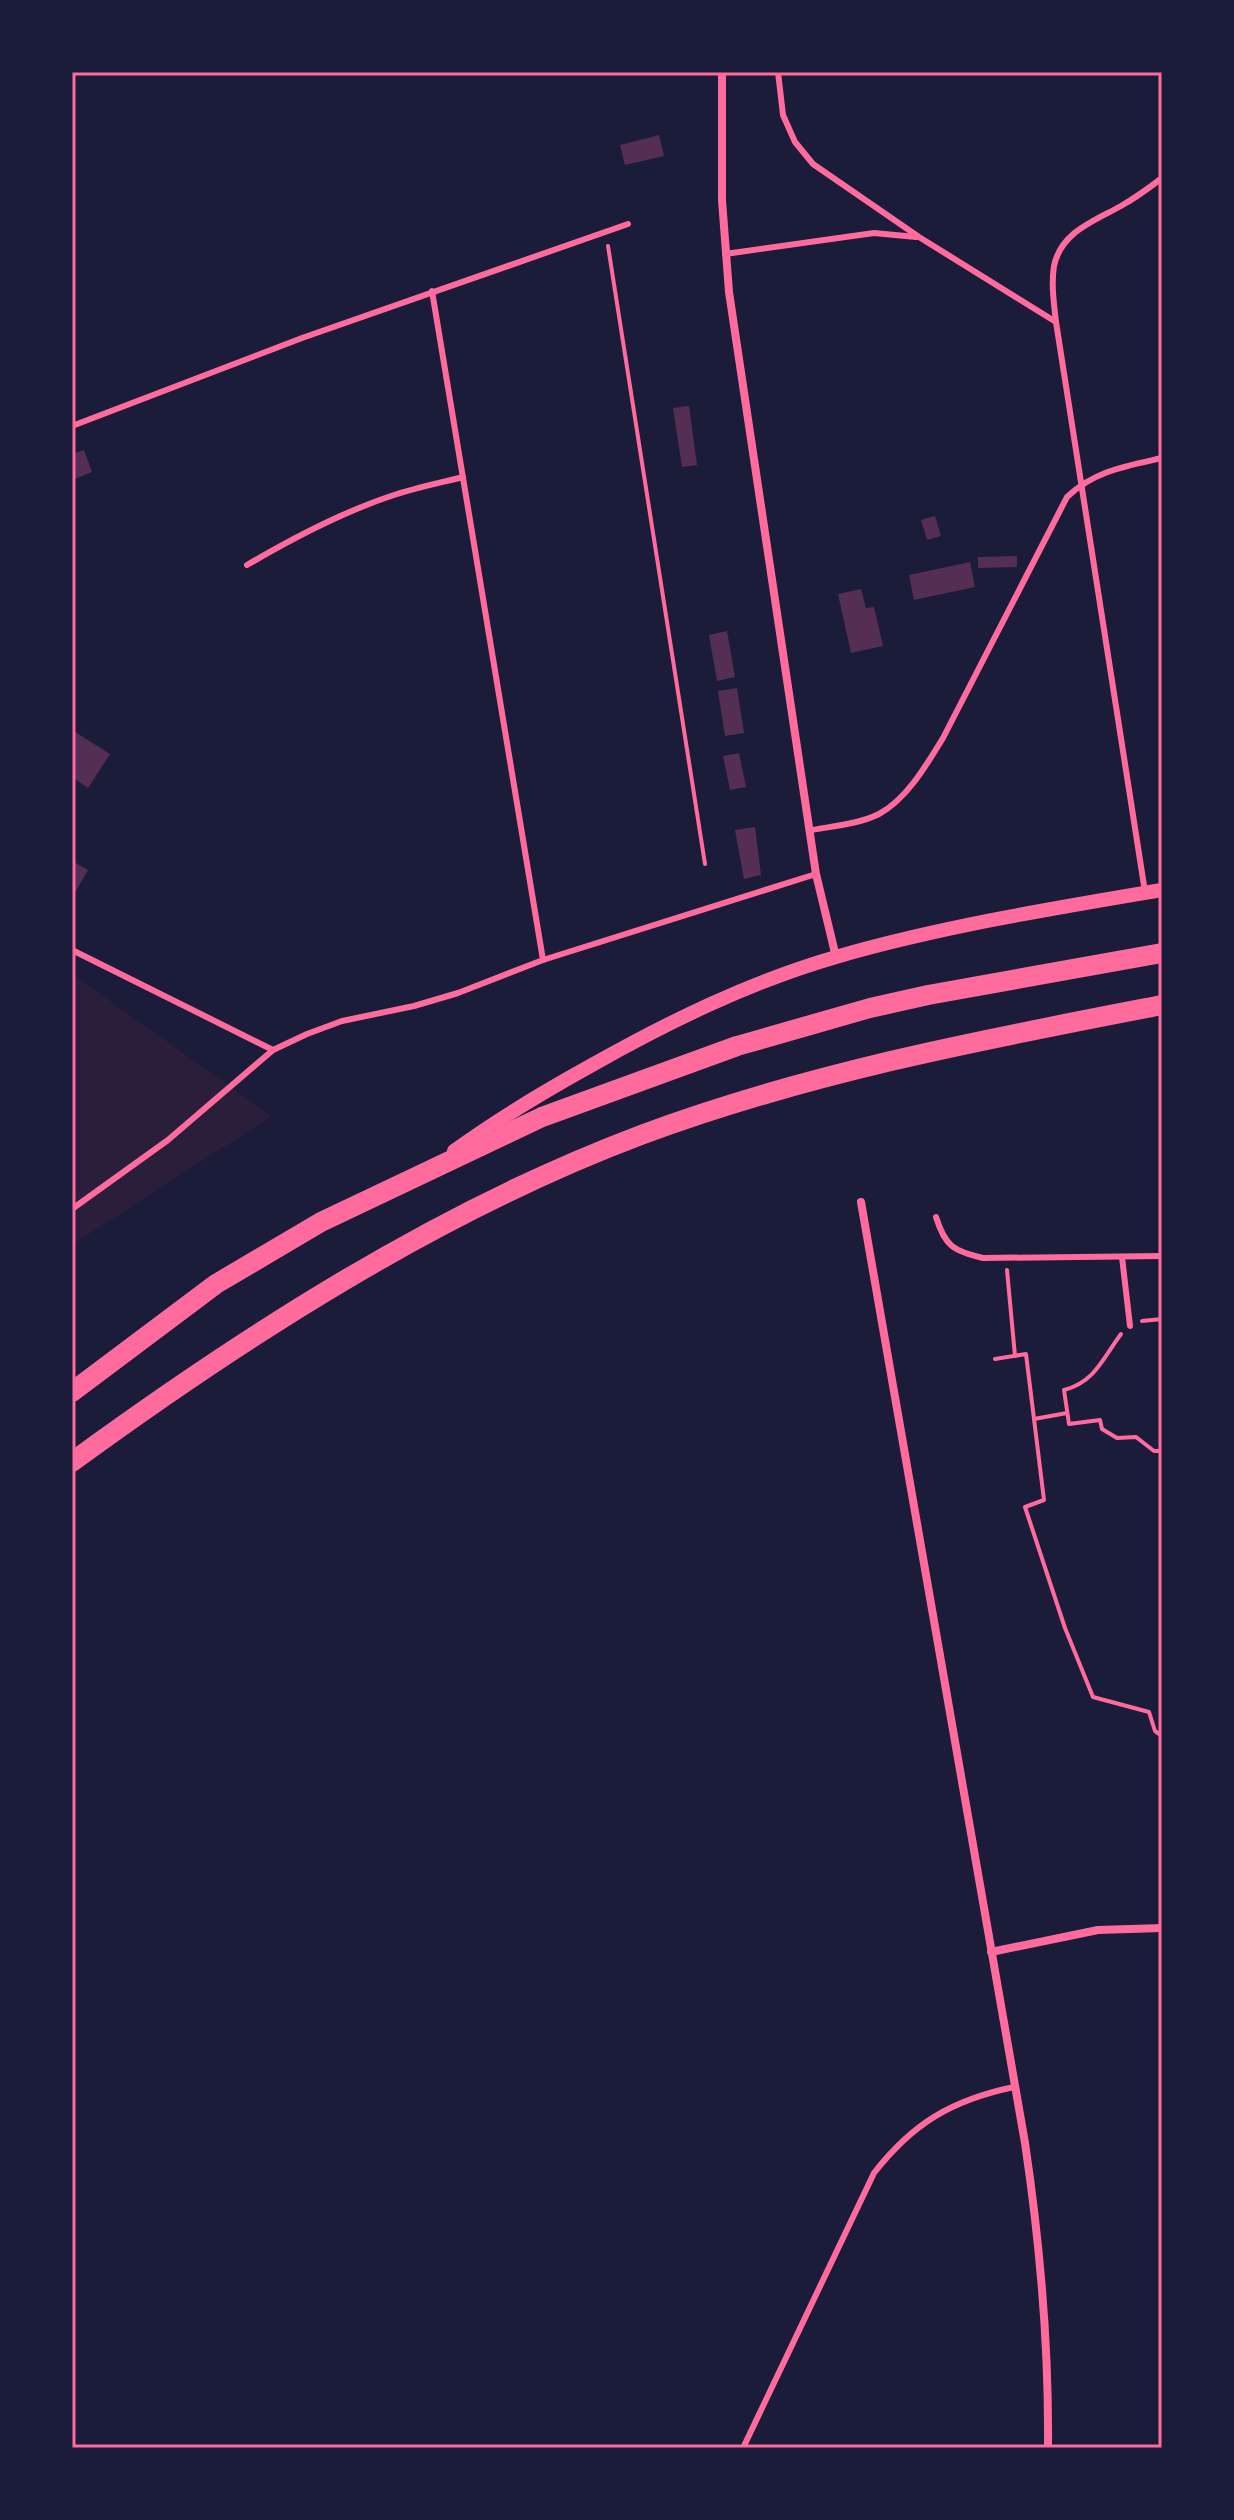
<svg xmlns="http://www.w3.org/2000/svg" width="1234" height="2520" font-family="Barlow,sans-serif">
	<style>
		.green { fill: #2a1e3b }
		.building { fill: #542f53 }
		.lines { fill: none; stroke-linecap: round; stroke-linejoin: round }
		.path { stroke: #ff6b9d; stroke-width: 4 }
		.service { stroke: #ff6b9d; stroke-width: 6 }
		.minor { stroke: #ff6b9d; stroke-width: 8 }
		.tertiary { stroke: #ff6b9d; stroke-width: 14 }
		.primary { stroke: #ff6b9d; stroke-width: 20 }
		.neatline { fill: none; stroke: #ff6b9d; stroke-width: 3 }
	</style>
	<rect width="100%" height="100%" fill="#1b1b3a"/>
	<polygon class="green" points="72,974 272,1116 72,1245"/>
	<g class="building">
		<polygon points="659,135 664,156 625,165 620,145"/>
		<polygon points="689,406 697,465 682,467 673,408"/>
		<polygon points="84,450 92,472 72,480 72,454"/>
		<polygon points="935,516 941,536 927,540 921,520"/>
		<polygon points="1017,556 1017,567 978,568 978,557"/>
		<polygon points="970,562 975,587 914,600 909,575"/>
		<polygon points="861,589 866,608 874,607 883,646 851,653 838,594"/>
		<polygon points="727,631 735,677 717,681 709,635"/>
		<polygon points="737,688 744,733 725,736 718,691"/>
		<polygon points="72,730 110,754 88,788 72,777"/>
		<polygon points="739,753 746,787 730,790 723,756"/>
		<polygon points="755,827 761,875 744,879 735,830"/>
		<polygon points="72,861 88,870 72,898"/>
	</g>
	<g class="lines">
		<g class="path">
			<polyline points="608,246 705,864"/>
			<polyline points="1007,1270 1015,1356"/>
			<polyline points="1142,1321 1162,1319"/>
			<path d="M1121,1334C1103,1358 1095,1382 1064,1390L1069,1424L1100,1420L1102,1429L1117,1438L1136,1437L1154,1451H1162"/>
			<polyline points="995,1359 1026,1354 1044,1500 1025,1507 1065,1628 1093,1697 1149,1712 1155,1731 1162,1736"/>
			<polyline points="1034,1419 1067,1413"/>
		</g>
		<g class="service">
			<polyline points="778,72 783,115 795,142 813,164 919,237 1056,322"/>
			<polyline points="725,254 874,233 916,237"/>
			<polyline points="432,291 543,960"/>
			<polyline points="72,426 302,338 628,224"/>
			<path d="M247,565C293,538 340,513 391,496C414,488 439,483 463,477"/>
			<path d="M812,830C833,826 859,824 879,814C907,799 927,764 943,738L1067,497C1094,471 1126,466 1162,458"/>
			<path d="M1145,892L1056,322C1054,304 1051,284 1054,266C1061,232 1094,221 1121,206C1135,198 1149,188 1162,178"/>
			<polyline points="72,950 273,1050"/>
			<polyline points="72,1209 168,1140 273,1050 307,1034 342,1021 414,1006 458,993 543,960 816,874"/>
			<path d="M936,1217C945,1246 953,1251 983,1258L1162,1256"/>
			<polyline points="1122,1257 1130,1326"/>
			<path d="M743,2448L874,2173C913,2123 952,2100 1014,2087"/>
		</g>
		<g class="minor">
			<polyline points="722,72 722,200 729,292 816,874 836,957"/>
			<path d="M861,1202L1025,2143C1040,2244 1049,2346 1048,2448"/>
			<polyline points="991,1952 1098,1930 1162,1928"/>
		</g>
		<path class="tertiary" d="M454,1151C498,1119 545,1091 592,1065C670,1021 750,982 836,957C939,927 1055,908 1162,890"/>
		<g class="primary">
			<polyline points="72,1392 216,1284 321,1222 542,1117 737,1046 870,1008 928,995 1162,953"/>
			<path d="M72,1462C246,1335 439,1211 641,1135C810,1072 986,1039 1162,1005"/>
		</g>
	</g>
	<rect width="1234" height="2520" fill="none" stroke="#1b1b3a" stroke-width="148"/>
	<rect x="74" y="74" width="1086" height="2372" class="neatline"/>
</svg>
